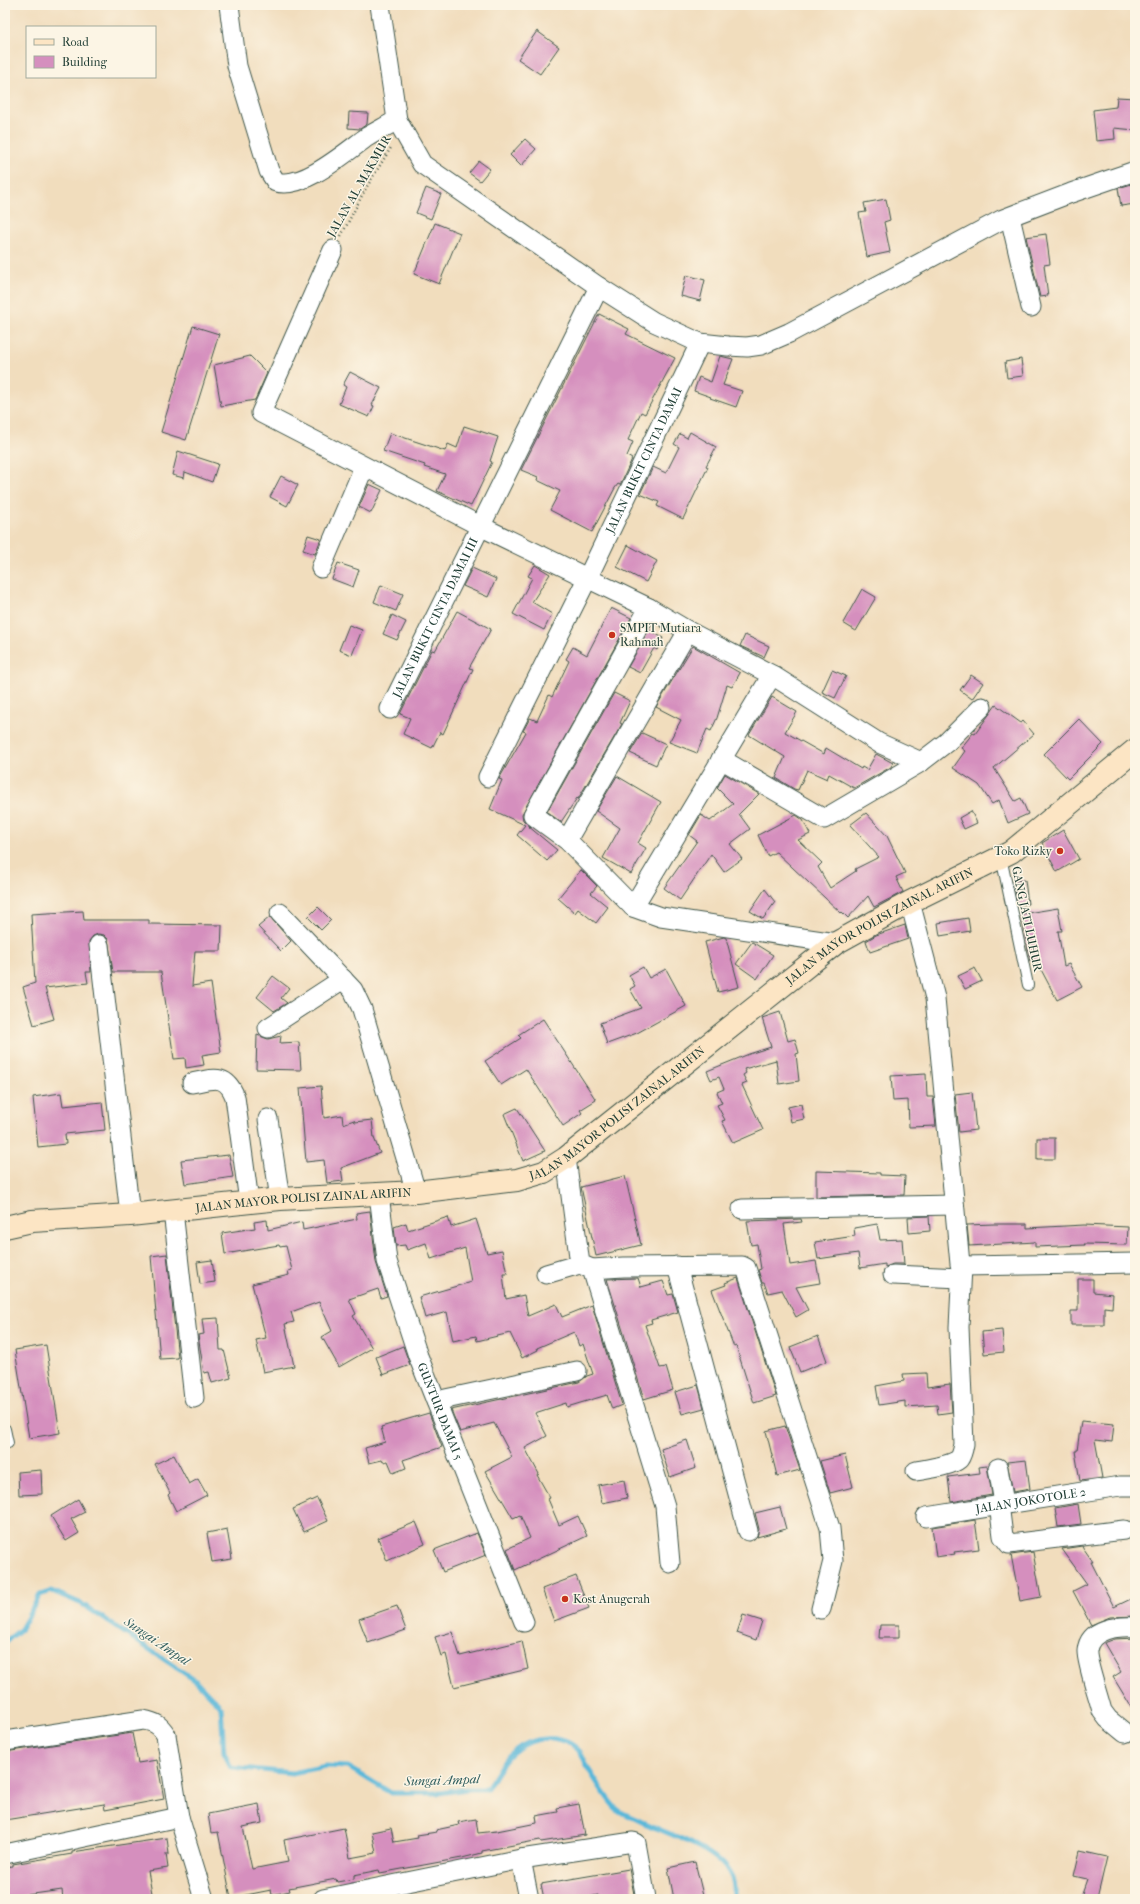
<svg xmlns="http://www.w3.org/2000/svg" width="1140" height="1904" font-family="'IM FELL French Canon',serif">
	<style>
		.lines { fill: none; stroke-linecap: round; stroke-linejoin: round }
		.stream { stroke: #5bb8d9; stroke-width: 5 }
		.building { fill: #d58fbe }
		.service-casing { stroke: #3e5549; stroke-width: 12 }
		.minor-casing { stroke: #3e5549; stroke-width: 21 }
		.secondary-casing { stroke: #3e5549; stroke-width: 24 }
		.path { stroke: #3e5549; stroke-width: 2.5; stroke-dasharray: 1 3; stroke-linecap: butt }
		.service { stroke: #fff; stroke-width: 10 }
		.minor { stroke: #fff; stroke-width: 19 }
		.secondary { stroke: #fce5c4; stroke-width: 22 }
		.poi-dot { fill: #c8321e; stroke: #fcf5e5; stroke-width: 1.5 }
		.labels { text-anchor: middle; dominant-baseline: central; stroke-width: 3; stroke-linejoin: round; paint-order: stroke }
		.street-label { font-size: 12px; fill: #1f3d34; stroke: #fcf5e5 }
		.poi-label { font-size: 12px; fill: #1f3d34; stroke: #fcf5e5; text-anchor: start }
		.water-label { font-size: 13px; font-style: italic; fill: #2e5c5d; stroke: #fcf5e5 }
	</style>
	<rect width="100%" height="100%" fill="#fcf5e5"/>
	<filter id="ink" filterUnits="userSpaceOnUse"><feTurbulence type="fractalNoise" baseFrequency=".025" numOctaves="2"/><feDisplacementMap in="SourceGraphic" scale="8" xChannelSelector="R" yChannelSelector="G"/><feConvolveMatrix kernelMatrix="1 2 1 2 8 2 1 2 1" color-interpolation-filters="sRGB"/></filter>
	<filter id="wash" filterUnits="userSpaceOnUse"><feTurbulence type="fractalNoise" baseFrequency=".012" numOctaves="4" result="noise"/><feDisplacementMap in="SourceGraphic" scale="16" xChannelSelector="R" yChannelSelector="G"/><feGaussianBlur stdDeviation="0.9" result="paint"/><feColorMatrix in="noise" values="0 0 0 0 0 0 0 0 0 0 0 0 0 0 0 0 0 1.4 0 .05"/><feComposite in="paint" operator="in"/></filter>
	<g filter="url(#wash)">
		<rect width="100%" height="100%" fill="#f1ddbd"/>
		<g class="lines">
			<path class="stream" d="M5,1642L21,1629L40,1595L52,1591L82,1604L196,1681L221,1707L224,1753L231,1767L292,1773L326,1766L348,1767L391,1793H440L467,1789H487C494,1777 502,1761 513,1752C532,1736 564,1732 581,1753C584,1758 586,1765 589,1770C595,1779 609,1803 617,1809C622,1814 630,1816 636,1819C665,1835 745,1853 733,1899"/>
		</g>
		<g id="blocks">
			<g class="building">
				<polygon points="537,31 559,47 540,74 518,59"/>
				<polygon points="1117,97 1135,98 1135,130 1114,128 1115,139 1096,141 1093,110 1116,107"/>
				<polygon points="349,112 368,113 367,124 360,129 348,128"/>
				<polygon points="525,139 536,149 521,166 510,155"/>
				<polygon points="479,161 490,169 480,181 469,173"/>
				<polygon points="1135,183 1135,204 1121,206 1118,188"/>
				<polygon points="426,188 441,194 431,219 416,213"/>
				<polygon points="886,199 890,220 884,222 890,252 867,257 859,213 866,212 864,203"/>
				<polygon points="435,223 460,233 439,284 414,274"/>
				<polygon points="1046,234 1050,264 1044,265 1048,296 1040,297 1026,237"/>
				<polygon points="686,275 705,280 700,301 681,296"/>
				<polygon points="599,314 629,329 626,334 675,358 645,414 641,412 628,440 633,442 627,456 632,459 620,485 618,484 615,488 592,532 550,510 560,491 537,480 538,477 521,470"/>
				<polygon points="193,326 219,334 186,440 161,432"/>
				<polygon points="250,356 267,373 255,400 221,406 214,365"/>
				<polygon points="720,356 733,359 723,385 742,391 736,407 710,398 711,397 694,391 699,377 711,382"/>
				<polygon points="1021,359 1023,376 1007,378 1005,362"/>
				<polygon points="350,372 381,388 372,405 374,406 369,417 339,404 346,387 343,385"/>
				<polygon points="464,426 498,437 490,461 492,462 471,506 437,491 445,474 424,467 425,465 383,451 390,433 445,451 448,444 457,448"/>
				<polygon points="690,432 716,447 706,466 708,467 683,519 657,506 659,502 640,494 653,467 666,473 679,447 674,444 680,434 687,438"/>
				<polygon points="178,451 218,464 212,482 185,472 184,478 172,475"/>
				<polygon points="281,476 298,485 287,506 270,497"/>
				<polygon points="369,484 382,490 371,513 359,507"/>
				<polygon points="308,535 321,539 315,554 303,550"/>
				<polygon points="628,545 657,561 646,582 617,567"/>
				<polygon points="338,563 359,570 353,587 332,579"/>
				<polygon points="535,565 550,574 532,602 552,614 544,630 513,614 532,578 528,576"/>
				<polygon points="472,568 496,579 488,597 463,586"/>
				<polygon points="381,585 403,594 396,611 374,602"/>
				<polygon points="862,589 876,597 856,631 843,623"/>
				<polygon points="611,608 631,618 522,814 523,820 531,827 528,826 557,850 547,861 517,835 525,825 490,809 502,780 499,779 526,732 523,731 530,718 537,721 549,695 552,697 569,661 566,659 573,647 587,655"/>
				<polygon points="457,611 491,629 469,668 473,669 443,734 440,732 432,748 403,734 410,718 400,714 432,650 435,651"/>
				<polygon points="392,615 406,622 397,640 383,634"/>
				<polygon points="349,625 362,630 352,655 339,650"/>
				<polygon points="649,630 663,638 657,650 654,648 640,673 628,667"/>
				<polygon points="745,635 769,646 764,657 740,646"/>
				<polygon points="693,646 740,673 732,687 727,685 717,718 711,731 707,729 697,753 669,742 681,720 656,707"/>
				<polygon points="832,670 846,676 835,698 822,692"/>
				<polygon points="971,675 983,683 972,699 960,690"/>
				<polygon points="614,693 630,701 620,723 622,724 578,799 577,798 561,822 547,812"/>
				<polygon points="772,697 797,712 785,732 824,754 826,748 861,769 862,767 867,770 876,754 893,763 891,767 854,788 829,774 827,779 807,770 798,790 794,789 776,778 785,757 749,735"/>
				<polygon points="996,705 1021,723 1023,721 1034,734 994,768 1015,801 1021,798 1028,814 1008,823 999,800 992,804 979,785 953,768 965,751 961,748 973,733 975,734"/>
				<polygon points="1079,719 1103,744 1068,779 1044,754"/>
				<polygon points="642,733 666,744 656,765 630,753"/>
				<polygon points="725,774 759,794 739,814 750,829 730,844 742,859 724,872 711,854 680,900 664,888 697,841 689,835 701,815 710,821 733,804 717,788"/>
				<polygon points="617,776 661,802 638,843 646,848 631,874 603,858 620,828 596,811"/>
				<polygon points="971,811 977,823 964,829 959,818"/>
				<polygon points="866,813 887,836 905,873 896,877 903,892 874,907 868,896 848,918 842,912 841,913 776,852 768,856 758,835 796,815 803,820 810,834 798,840 822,863 818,867 830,888 856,871 855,869 879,857 850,825"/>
				<polygon points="1063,830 1079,859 1057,872 1042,843"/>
				<polygon points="581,870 597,886 591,893 608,907 596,923 578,909 575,913 558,898"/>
				<polygon points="1025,880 1028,904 1018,905 1013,881"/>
				<polygon points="765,889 775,902 763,919 750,911"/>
				<polygon points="318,907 331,920 321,930 308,917"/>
				<polygon points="1058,908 1062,931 1058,931 1064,966 1069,964 1082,987 1057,1000 1036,960 1030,961 1021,914"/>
				<polygon points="83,911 84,920 149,920 149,924 222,925 221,951 195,951 192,986 211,983 221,1052 202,1055 204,1065 186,1068 185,1058 174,1059 161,972 113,972 108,939 104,935 98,934 93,936 89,941 91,972 86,972 88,983 45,988 54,1019 34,1025 23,987 35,983 31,914"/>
				<polygon points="270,917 291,941 281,951 258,927"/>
				<polygon points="968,918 970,931 940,936 938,923"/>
				<polygon points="905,925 908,939 870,952 866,941 876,935"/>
				<polygon points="724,937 726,938 739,987 718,992 705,942"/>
				<polygon points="752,942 773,955 757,979 736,964"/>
				<polygon points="643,967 649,978 666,969 686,1006 637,1033 607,1044 600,1023 641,1008 630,989 635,986 629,975"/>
				<polygon points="975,968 982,981 965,989 958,976"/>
				<polygon points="273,976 289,988 281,998 287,1003 274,1011 257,997"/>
				<polygon points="780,1012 788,1041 795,1039 799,1053 796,1054 799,1081 779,1084 776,1060 744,1069 746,1073 743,1075 747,1083 742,1085 763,1130 733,1143 722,1121 725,1120 717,1105 722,1103 717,1092 724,1089 719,1077 711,1080 707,1071 749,1054 771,1047 762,1018"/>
				<polygon points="543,1019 596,1100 580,1110 582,1113 563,1126 526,1069 501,1085 485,1061 521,1038 518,1035"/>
				<polygon points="257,1035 268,1039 281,1036 280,1043 299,1042 301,1070 256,1069"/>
				<polygon points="926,1074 927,1097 933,1097 936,1126 909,1127 908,1100 893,1101 891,1076"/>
				<polygon points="321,1086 324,1118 342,1115 343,1124 354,1120 355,1122 372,1120 374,1138 380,1153 341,1168 343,1181 327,1183 324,1160 306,1162 300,1088"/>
				<polygon points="972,1092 976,1130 959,1132 955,1094"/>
				<polygon points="61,1093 63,1106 102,1102 105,1130 65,1134 66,1144 38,1147 33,1097"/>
				<polygon points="801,1104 804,1119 791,1122 788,1107"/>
				<polygon points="517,1108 545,1151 523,1161 504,1114"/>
				<rect x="1037" y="1138" width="18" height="21"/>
				<polygon points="229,1155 233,1177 185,1184 181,1160"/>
				<polygon points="816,1171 880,1173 880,1175 905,1176 904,1195 816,1197"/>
				<polygon points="625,1176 641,1245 596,1256 581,1187"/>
				<polygon points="370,1211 376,1262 387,1296 381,1298 378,1289 349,1299 356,1314 353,1316 372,1348 339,1367 322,1337 332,1331 319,1302 291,1312 294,1322 285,1324 294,1366 263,1372 256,1340 266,1338 252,1284 289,1275 288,1271 292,1270 286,1246 280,1247 279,1245 225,1254 222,1233 255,1228 254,1222 267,1220 268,1230 302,1222 303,1230 357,1219 356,1213"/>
				<polygon points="929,1216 930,1231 909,1233 908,1217"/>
				<polygon points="448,1217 451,1227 476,1219 487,1253 502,1250 507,1274 503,1274 506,1299 524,1295 528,1316 556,1304 562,1317 592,1305 622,1405 612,1409 607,1395 567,1407 566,1403 535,1413 547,1436 525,1448 539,1474 537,1475 550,1498 548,1499 559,1525 578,1516 587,1536 515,1570 507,1549 530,1538 520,1515 513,1518 485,1471 512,1457 494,1423 460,1432 451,1410 579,1382 587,1376 593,1374 583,1344 579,1346 574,1332 537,1348 538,1350 522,1358 510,1333 477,1341 476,1336 453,1341 447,1312 425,1318 419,1297 471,1282 465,1248 431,1259 426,1243 407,1250 405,1245 396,1246 394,1227 406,1223 408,1230"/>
				<polygon points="801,1219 802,1222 784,1224 790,1265 816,1261 820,1283 796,1287 808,1310 796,1317 782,1290 768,1293 764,1283 762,1283 758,1270 761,1269 757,1244 751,1245 747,1221"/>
				<polygon points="877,1224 880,1240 902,1239 904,1264 893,1264 885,1267 885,1264 860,1268 858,1253 818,1259 815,1242 855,1236 854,1228"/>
				<polygon points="994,1224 1027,1224 1027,1228 1084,1225 1128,1227 1127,1245 1084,1244 1085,1245 1035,1247 1035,1242 969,1246 967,1225"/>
				<polygon points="167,1254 178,1358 160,1359 151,1256"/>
				<polygon points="212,1260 215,1282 200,1284 197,1262"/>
				<polygon points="638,1278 641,1287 663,1281 668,1295 673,1294 678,1312 651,1320 652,1323 645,1325 660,1368 666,1367 673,1390 644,1399 607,1279"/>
				<polygon points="738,1278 776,1396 754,1403 736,1346 734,1347 712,1290 726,1285 725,1283"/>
				<polygon points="1078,1279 1093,1279 1093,1292 1113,1294 1112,1308 1104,1307 1104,1325 1071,1325 1071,1311 1078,1311"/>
				<polygon points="218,1318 220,1350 224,1350 231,1378 212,1383 209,1372 204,1373 198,1335 204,1334 202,1319"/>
				<polygon points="1002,1330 1004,1352 984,1354 982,1332"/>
				<polygon points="818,1336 827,1361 800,1372 790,1347"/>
				<polygon points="46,1345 60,1433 29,1438 15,1350"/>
				<polygon points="403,1346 410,1365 383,1375 376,1357"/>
				<polygon points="926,1373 927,1387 950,1384 952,1412 938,1414 937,1405 905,1407 905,1401 879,1405 876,1386 904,1381 903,1374"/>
				<polygon points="698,1385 704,1408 682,1414 675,1392"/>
				<polygon points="429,1413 442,1447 403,1460 406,1468 393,1473 388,1461 383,1462 382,1460 369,1463 365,1448 385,1442 381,1427"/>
				<polygon points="1081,1421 1114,1424 1112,1442 1095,1440 1102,1478 1080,1481 1075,1451 1077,1451"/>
				<polygon points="785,1426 800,1470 777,1476 766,1431"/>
				<polygon points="687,1440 696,1468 670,1477 661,1449"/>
				<polygon points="174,1455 189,1484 198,1479 207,1495 176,1511 168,1495 170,1493 155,1464"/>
				<polygon points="845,1455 853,1487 830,1493 820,1461"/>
				<polygon points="1026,1460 1030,1489 1013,1492 1007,1462"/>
				<polygon points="987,1466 992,1495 951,1502 948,1477 980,1473 979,1467"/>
				<polygon points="41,1470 42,1494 19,1495 18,1472"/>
				<polygon points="624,1480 627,1498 602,1503 598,1485"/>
				<polygon points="317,1498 328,1521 304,1532 293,1509"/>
				<polygon points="78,1499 85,1512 71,1519 79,1533 66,1541 51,1516"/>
				<polygon points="1078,1504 1081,1524 1058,1527 1055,1508"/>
				<polygon points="780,1507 786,1529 757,1537 759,1529 755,1513"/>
				<polygon points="975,1520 979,1549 954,1552 955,1554 936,1557 932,1527"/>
				<polygon points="416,1522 425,1544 387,1561 378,1538"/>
				<polygon points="227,1529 232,1559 212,1562 207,1533"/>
				<polygon points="477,1533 486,1555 443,1572 434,1550"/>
				<polygon points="1082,1546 1093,1562 1091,1562 1114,1607 1135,1597 1135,1616 1110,1617 1091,1625 1073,1591 1087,1584 1062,1549"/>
				<polygon points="1033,1552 1041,1597 1020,1601 1011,1555"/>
				<polygon points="576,1576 589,1608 554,1621 542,1589"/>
				<polygon points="397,1606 406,1630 368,1643 359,1619"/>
				<polygon points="743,1615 762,1621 756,1640 737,1633"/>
				<polygon points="880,1625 899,1625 899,1638 879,1638"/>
				<polygon points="452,1632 460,1656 522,1641 528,1669 454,1687 446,1654 441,1656 435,1637"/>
				<polygon points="1135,1638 1135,1713 1113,1677 1121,1672 1104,1643 1115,1639"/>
				<polygon points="132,1733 138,1763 157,1760 164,1799 105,1810 104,1804 5,1820 5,1752"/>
				<polygon points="259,1804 262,1823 243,1827 252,1869 288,1862 284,1840 344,1828 350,1858 376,1853 372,1832 391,1828 394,1842 418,1838 417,1835 437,1832 436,1830 459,1825 458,1822 476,1819 478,1833 497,1831 537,1823 536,1816 558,1812 557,1808 579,1804 585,1835 541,1842 540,1840 482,1851 482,1853 462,1858 380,1873 379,1870 354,1875 354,1879 337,1882 336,1879 289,1888 290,1891 272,1895 271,1890 231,1898 218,1832 211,1833 208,1814"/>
				<polygon points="167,1838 169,1854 166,1854 168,1868 148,1871 153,1899 63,1899 62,1890 5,1898 5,1867 13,1866 13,1864 72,1854 72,1852"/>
				<polygon points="1080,1851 1107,1857 1097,1899 1080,1899 1087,1879 1074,1876"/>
				<polygon points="695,1862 704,1899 674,1899 668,1868"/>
				<polygon points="629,1869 635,1899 599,1899 598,1895 580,1899 544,1899 541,1884"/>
			</g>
		</g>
	</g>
	<g filter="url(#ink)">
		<use href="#blocks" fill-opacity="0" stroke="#3e5549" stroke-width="1"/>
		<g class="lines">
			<defs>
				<g id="service">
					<polyline points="1001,857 1028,985"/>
					<polyline points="5,1429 8,1443"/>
				</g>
				<g id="minor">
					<path d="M229,5L237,66L269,171L276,182C303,190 346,152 367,137C377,131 387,126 397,120"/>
					<polyline points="380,5 397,120 422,164 599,287 654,322 700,343 728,346 747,347 761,345 789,333 1003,219 1071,193 1135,171"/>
					<polyline points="1010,217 1031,307"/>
					<polyline points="333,250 261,413 480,526 649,608 688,631 772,675 633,907 661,917 836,943"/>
					<polyline points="321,568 364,467"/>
					<polyline points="772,675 879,743 921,762"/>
					<path id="s1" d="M390,709L599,287"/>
					<polyline points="721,759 824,819 921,762 947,742 982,707"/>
					<path id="s2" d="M488,777L588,577L700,343"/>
					<polyline points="567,840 688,631"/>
					<polyline points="910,902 935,998 960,1264 963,1266 1135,1263"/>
					<polyline points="633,907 567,840 533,815 649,608"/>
					<polyline points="280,913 353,990 362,1009 416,1192"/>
					<polyline points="99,945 130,1215"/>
					<polyline points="268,1028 343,979"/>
					<path d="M192,1083C213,1079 226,1073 235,1097L249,1202"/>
					<polyline points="268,1119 280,1199"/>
					<polyline points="566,1158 580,1264 592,1269 665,1506 670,1563"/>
					<path id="s3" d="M379,1194L387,1261L418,1356L524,1622"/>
					<polyline points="742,1209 954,1205"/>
					<polyline points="173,1211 194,1398"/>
					<polyline points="677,1266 748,1531"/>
					<polyline points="592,1269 623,1267 742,1266 746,1268 830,1528 833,1561 821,1609"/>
					<polyline points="546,1274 580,1264"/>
					<polyline points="893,1275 961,1278"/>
					<polyline points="436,1401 577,1371"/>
					<polyline points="998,1468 1004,1503"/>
					<path d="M916,1471C927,1469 951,1466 959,1459C962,1455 963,1450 964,1444L959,1327L962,1266"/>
					<polyline points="999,1504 1003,1536 1009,1544 1124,1530"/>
					<path id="s4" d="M926,1517L1120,1486H1135"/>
					<path d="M1125,1733L1108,1719L1102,1711C1099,1698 1086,1661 1087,1651C1089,1628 1118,1626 1135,1627"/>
					<path d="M5,1741L143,1720C155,1722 160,1725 166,1735L179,1817L204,1899"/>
					<polyline points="5,1854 179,1817"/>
					<polyline points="521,1859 529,1899"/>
					<polyline points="323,1899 521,1859 633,1842 636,1843 646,1899"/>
				</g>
				<g id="secondary">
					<path id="s5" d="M5,1227L32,1221L130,1215L280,1199L416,1192L517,1180L544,1172L566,1158L836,943L910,902L1011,852L1135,750"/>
				</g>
			</defs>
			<use href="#service" class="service-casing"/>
			<use href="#minor" class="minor-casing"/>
			<use href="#secondary" class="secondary-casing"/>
			<polyline class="path" points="341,236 366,188 392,146"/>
			<use href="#service" class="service"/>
			<use href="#minor" class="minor"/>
			<use href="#secondary" class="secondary"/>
		</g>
	</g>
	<g class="poi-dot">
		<circle cx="612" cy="635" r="4"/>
		<circle cx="1060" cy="851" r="4"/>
		<circle cx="565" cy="1599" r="4"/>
	</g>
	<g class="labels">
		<g class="street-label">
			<text transform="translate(359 186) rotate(-60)">JALAN AL. MAKMUR</text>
			<text stroke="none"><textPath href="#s2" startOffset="353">JALAN BUKIT CINTA DAMAI</textPath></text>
			<text stroke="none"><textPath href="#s1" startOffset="102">JALAN BUKIT CINTA DAMAI III</textPath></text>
			<text transform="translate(1027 919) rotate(78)">GANG JATI LUHUR</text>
			<text stroke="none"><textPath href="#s5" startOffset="960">JALAN MAYOR POLISI ZAINAL ARIFIN</textPath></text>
			<text stroke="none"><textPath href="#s5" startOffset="636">JALAN MAYOR POLISI ZAINAL ARIFIN</textPath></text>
			<text stroke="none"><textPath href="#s5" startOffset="300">JALAN MAYOR POLISI ZAINAL ARIFIN</textPath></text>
			<text stroke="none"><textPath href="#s3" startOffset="227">GUNTUR DAMAI 5</textPath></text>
			<text stroke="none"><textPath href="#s4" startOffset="106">JALAN JOKOTOLE 2</textPath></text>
		</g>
		<g class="poi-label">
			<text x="620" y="628">SMPIT Mutiara<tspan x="620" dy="14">Rahmah</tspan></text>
			<text x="1052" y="851" text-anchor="end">Toko Rizky</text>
			<text x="573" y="1599">Kost Anugerah</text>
		</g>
		<g class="water-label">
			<text transform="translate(157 1641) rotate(34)">Sungai Ampal</text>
			<text transform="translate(442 1780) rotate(-2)">Sungai Ampal</text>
		</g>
	</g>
	<rect width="1140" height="1904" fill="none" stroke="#fcf5e5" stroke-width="20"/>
	<rect x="26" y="26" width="130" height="52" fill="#fcf5e5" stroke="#a4ab9e"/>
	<rect x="34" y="39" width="20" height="6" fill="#fce5c4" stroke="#a4ab9e"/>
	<text x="62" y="46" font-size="12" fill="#1f3d34">Road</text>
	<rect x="34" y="56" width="20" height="12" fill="#d58fbe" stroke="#a4ab9e"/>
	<text x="62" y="66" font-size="12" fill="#1f3d34">Building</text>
</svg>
